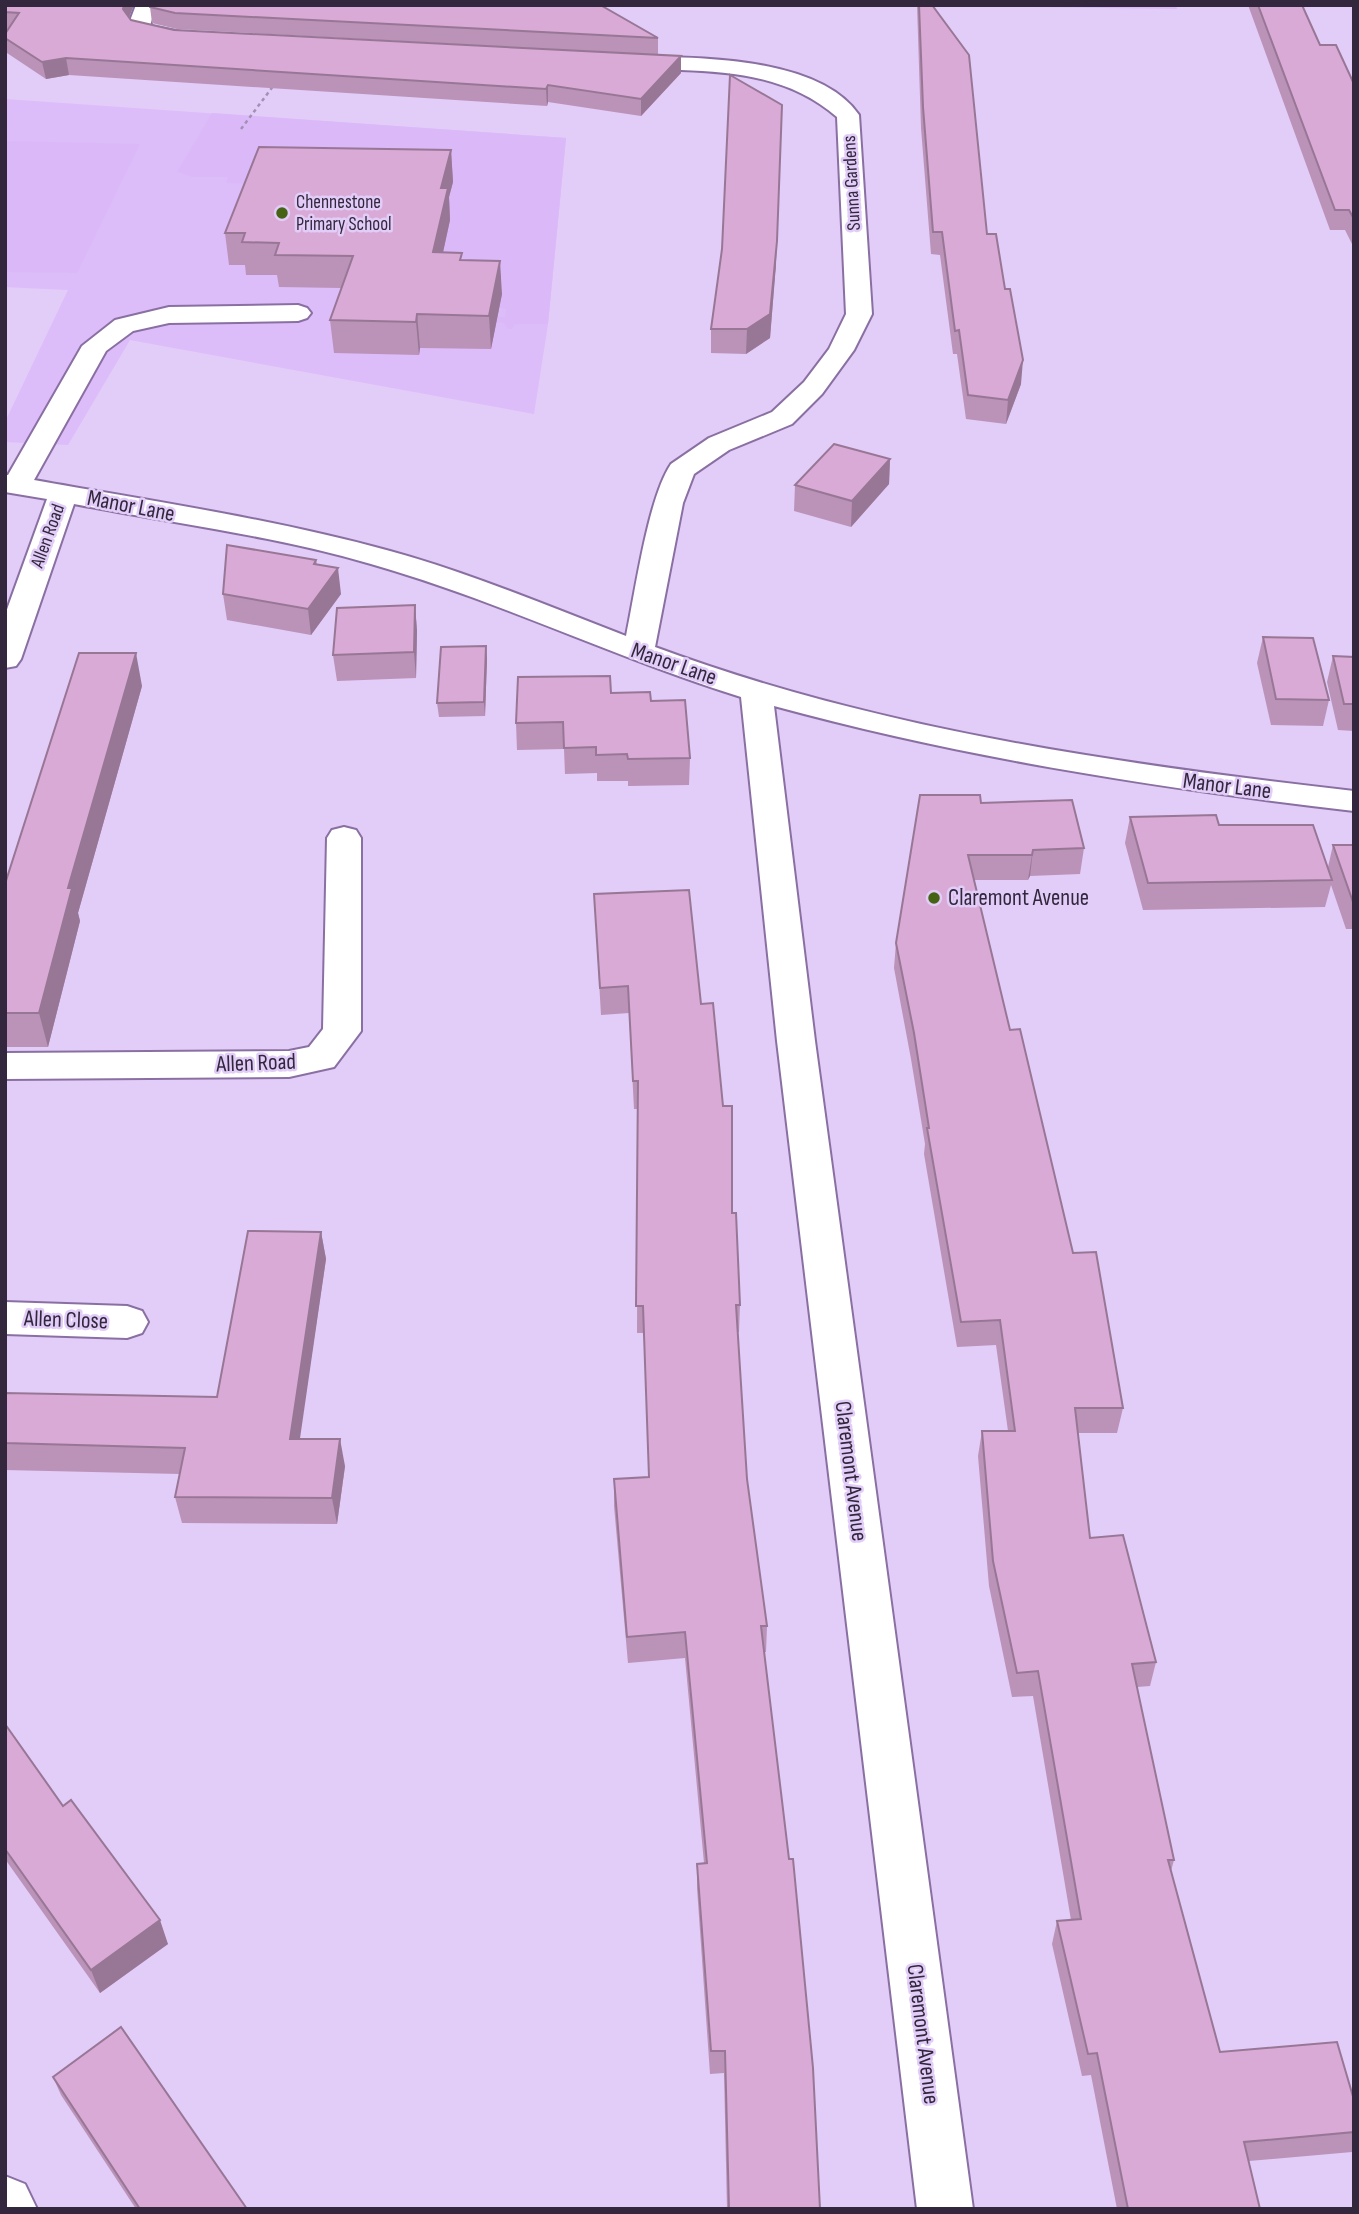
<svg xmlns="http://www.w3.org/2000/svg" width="1359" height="2214" font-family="'Sofia Sans Condensed',sans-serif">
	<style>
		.built { fill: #ddbcfa }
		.green { fill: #dbb9f9 }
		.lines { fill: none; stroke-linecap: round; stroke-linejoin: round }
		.minor-casing { stroke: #8a70a2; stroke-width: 4 }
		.path { stroke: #a391b5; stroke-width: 2.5; stroke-dasharray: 3.5 3.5; stroke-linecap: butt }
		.minor { fill: #fff; fill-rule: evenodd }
		.wall { fill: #bb92b8 }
		.shaded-wall { fill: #987796 }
		.building { fill: #d9aad6; stroke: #987796; stroke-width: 2 }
		.poi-dot { fill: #456215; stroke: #e2ccf8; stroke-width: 2.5 }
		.labels { text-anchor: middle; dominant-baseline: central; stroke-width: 5; stroke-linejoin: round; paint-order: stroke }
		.far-street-label { font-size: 19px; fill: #32273c; stroke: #e2ccf8 }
		.far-poi-label { font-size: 19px; fill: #32273c; stroke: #e2ccf8; text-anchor: start }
		.street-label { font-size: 23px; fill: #32273c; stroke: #e2ccf8 }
		.poi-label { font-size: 23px; fill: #32273c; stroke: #e2ccf8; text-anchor: start }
	</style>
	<rect width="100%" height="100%" fill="#e2ccf8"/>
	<polygon class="built" points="5,99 566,138 548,324 534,414 130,340 68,445 5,442 5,422 68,290 5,287"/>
	<g class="green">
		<polygon points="902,5 1176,5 1177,9"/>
		<polygon points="212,113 566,138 548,324 515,324 512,329 508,329 504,323 496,322 498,317 505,317 506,309 499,308 502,294 436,285 443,220 453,180 261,176 258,184 226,183 228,177 192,177 177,172"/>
		<polygon points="5,141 140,144 77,273 5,272"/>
	</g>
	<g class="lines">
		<defs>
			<g id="minor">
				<polygon points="136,5 156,5 150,26 191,34 195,38 191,42 184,44 136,35 128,26"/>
				<path d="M629,56C694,58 818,55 859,115L872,314L854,350L822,394L792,424L729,450L694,474L683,503L655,647C879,730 1117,764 1354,791V811C1158,788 964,758 774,706L815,1041L973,2209H917L777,1041L741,697C616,658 497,600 371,564C275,536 173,523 74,504L21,659L16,666L5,668V615L47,499L5,492V475H8L82,346L115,320L169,307L298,305L307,308L311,313L307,318L298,321L169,323L133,331L106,351L34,480C152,501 274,519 390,551C470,573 548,606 626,636C635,593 648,498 671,464L709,438L772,412L804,382L829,349L846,314L837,117C792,78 738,72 681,70C661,70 640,71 621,67L618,62L621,57Z"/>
				<polygon points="344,827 356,830 361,838 361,1031 334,1067 289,1077 5,1079 5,1053 289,1051 309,1047 323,1029 327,838 332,830"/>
				<polygon points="5,1302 127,1306 142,1311 148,1322 142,1333 127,1338 5,1334"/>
				<polygon points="5,2176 25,2184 37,2209 5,2209"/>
			</g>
		</defs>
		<use href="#minor" class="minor-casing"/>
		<polyline class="path" points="241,129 274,85"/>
		<use href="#minor" class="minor"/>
	</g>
	<g class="wall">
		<polygon points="5,5 134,5 129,17 131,20 174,30 681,73 641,116 548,102 547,106 69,75 46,79 7,53 5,34 8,29 5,29"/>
		<polygon points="917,5 932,5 987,234 1021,384 1006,424 966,419 957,354 953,354 940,255 931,254 921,128"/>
		<polygon points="1248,5 1302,5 1320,45 1354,84 1354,248 1345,230 1330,230"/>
		<polygon points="150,7 658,38 658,55 177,29 152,23"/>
		<polygon points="451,150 453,182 449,197 450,220 443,252 462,260 502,294 491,349 420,348 419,355 334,353 330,320 341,288 279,287 277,275 246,275 245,265 229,265 225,233"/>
		<polygon points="776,264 770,338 746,354 711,353 711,329"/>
		<polygon points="890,459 889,484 851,527 794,511 795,485"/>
		<polygon points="316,560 317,564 341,594 311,635 227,620 223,594"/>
		<polygon points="415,605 417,631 416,678 337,681 333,655"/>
		<polygon points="1263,637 1329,700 1323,726 1271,725 1257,663"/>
		<polygon points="486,646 487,659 485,716 439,717 437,703"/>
		<polygon points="1333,656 1354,657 1354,731 1338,730 1327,682"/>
		<polygon points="142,686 78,913 80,921 48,1047 5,1047 5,884"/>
		<polygon points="611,693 651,701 690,758 689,785 628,786 628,781 597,781 597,773 565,774 564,749 517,750 516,723"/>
		<polygon points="981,803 1084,848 1080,874 1030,876 1028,880 974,880 1010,1030 1073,1253 1123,1408 1117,1433 1078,1433 1090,1538 1156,1662 1150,1686 1137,1687 1174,1860 1171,1871 1220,2052 1354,2100 1354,2150 1352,2152 1249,2161 1260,2209 1117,2209 1091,2075 1082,2076 1052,1944 1057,1921 1071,1920 1033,1696 1012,1697 989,1586 978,1456 982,1431 1008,1431 996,1345 957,1347 924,1154 925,1144 911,1059 894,968 896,943"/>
		<polygon points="1130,817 1219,825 1328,867 1333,845 1354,845 1354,929 1346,929 1331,885 1325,907 1143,910 1125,843"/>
		<polygon points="594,894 701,1004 732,1213 740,1305 739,1332 737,1332 747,1479 767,1626 766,1652 764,1652 820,2209 727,2209 724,2073 710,2074 697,1888 697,1864 704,1863 685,1658 628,1663 614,1506 614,1479 649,1477 644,1333 637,1333 638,1109 634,1109 629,1013 601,1015"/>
		<polygon points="321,1232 326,1259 299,1439 345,1466 337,1524 182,1523 175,1497 180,1474 5,1470 5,1393 217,1397"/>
		<polygon points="5,1724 63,1806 168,1944 100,1993 5,1859"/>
		<polygon points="53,2077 247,2209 136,2209 61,2095"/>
	</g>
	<g class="shaded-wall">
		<polygon points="124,5 134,5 126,25 123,9"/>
		<polygon points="681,56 681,73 641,116 641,99"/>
		<polygon points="66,58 69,75 46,79 42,62"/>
		<polygon points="548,85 548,102 547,106 546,89"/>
		<polygon points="782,105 776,264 770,338 746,354 747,329"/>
		<polygon points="451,150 453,182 449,197 450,220 436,285 433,252 441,188"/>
		<polygon points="500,261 502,294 491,349 489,316"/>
		<polygon points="417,314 420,348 419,355 416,322"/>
		<polygon points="1023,360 1021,384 1006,424 1008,400"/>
		<polygon points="890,459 889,484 851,527 852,501"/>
		<polygon points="338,568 341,594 311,635 308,609"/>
		<polygon points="415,605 417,631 416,678 414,652"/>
		<polygon points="486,646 487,659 485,716 484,702"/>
		<polygon points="136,653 142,686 78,913 80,921 48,1047 39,1013 68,888"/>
		<polygon points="1033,850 1030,876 1028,880 1032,855"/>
		<polygon points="321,1232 326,1259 296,1466 290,1439"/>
		<polygon points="340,1439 345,1466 337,1524 332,1498"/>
		<polygon points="160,1920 168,1944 100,1993 91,1970"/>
	</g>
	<g class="building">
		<polygon points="5,5 124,5 123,9 131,20 174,30 681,56 641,99 548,85 546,89 66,58 42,62 5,38 5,34 19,13 5,12"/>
		<polygon points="150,5 602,6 658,38 175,13 150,7"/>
		<polygon points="919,5 932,5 969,55 987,234 996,234 1005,289 1010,289 1023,360 1008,400 968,395 959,330 955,331 942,232 933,232 923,107"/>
		<polygon points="1258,5 1302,5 1320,45 1336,45 1354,84 1354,219 1349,210 1335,210"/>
		<polygon points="730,75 782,105 777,241 770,314 747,329 711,329 722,249"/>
		<polygon points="259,147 451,150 441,188 448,188 433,252 462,253 460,260 500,261 489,316 417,314 416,322 330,320 353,256 275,255 279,243 242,242 245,233 225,233"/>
		<polygon points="834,444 890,459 852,501 795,485"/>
		<polygon points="227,545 316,560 314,564 338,568 308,609 223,594"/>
		<polygon points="415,605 414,652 333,655 337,608"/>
		<polygon points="1263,637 1313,638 1329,700 1276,699"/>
		<polygon points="486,646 484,702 437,703 441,647"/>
		<polygon points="79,653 136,653 68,888 72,888 39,1013 5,1013 5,884"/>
		<polygon points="1333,656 1354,657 1354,704 1344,704"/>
		<polygon points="610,676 611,693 650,692 651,701 685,700 690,758 628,759 627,754 596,755 596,747 564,748 563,722 516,723 518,677"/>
		<polygon points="920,795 980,795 981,803 1072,800 1084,848 1033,850 1032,855 968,855 1010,1030 1020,1029 1073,1253 1096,1252 1123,1408 1075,1408 1090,1538 1123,1535 1156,1662 1132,1664 1174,1860 1168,1860 1220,2052 1337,2042 1354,2100 1354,2132 1244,2142 1260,2209 1128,2209 1097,2053 1088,2054 1057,1921 1081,1919 1038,1671 1017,1673 993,1561 982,1431 1015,1431 1000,1320 961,1322 927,1128 929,1128 914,1033 896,943"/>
		<polygon points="1216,815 1219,825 1313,825 1332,880 1148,883 1130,817"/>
		<polygon points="1333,845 1354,845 1354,902 1353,902"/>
		<polygon points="689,890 701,1004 713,1003 723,1106 732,1106 732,1213 736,1213 740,1305 736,1305 747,1479 767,1626 761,1626 789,1859 793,1859 813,2068 820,2209 729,2209 725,2051 711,2051 697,1864 707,1863 685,1632 627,1637 614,1479 649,1477 643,1306 636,1306 638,1081 633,1081 628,986 600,988 594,894"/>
		<polygon points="248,1231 321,1232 290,1439 340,1439 332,1498 175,1497 185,1448 5,1443 5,1393 217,1397"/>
		<polygon points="5,1724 63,1806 71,1800 160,1920 91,1970 5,1849"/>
		<polygon points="121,2027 247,2209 140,2209 53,2077"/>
	</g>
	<g class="poi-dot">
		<circle cx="282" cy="213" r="7"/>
		<circle cx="934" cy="898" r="7"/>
	</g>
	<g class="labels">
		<g class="far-street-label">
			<text transform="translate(852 183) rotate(-93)">Sunna Gardens</text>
			<text transform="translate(48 536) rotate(-70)">Allen Road</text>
		</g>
		<g class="far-poi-label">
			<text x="296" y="202">Chennestone<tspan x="296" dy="22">Primary School</tspan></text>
		</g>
		<g class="street-label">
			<text transform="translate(131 506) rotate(11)">Manor Lane</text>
			<text transform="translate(674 664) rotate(19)">Manor Lane</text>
			<text transform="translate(1227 786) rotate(7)">Manor Lane</text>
			<text transform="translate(256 1063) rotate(-2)">Allen Road</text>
			<text transform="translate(66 1320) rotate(2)">Allen Close</text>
			<text transform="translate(851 1471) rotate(83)">Claremont Avenue</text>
			<text transform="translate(923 2034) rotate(83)">Claremont Avenue</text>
		</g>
		<g class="poi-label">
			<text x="948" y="898">Claremont Avenue</text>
		</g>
	</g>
	<rect width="1359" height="2214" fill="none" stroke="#32273c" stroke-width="14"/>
</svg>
